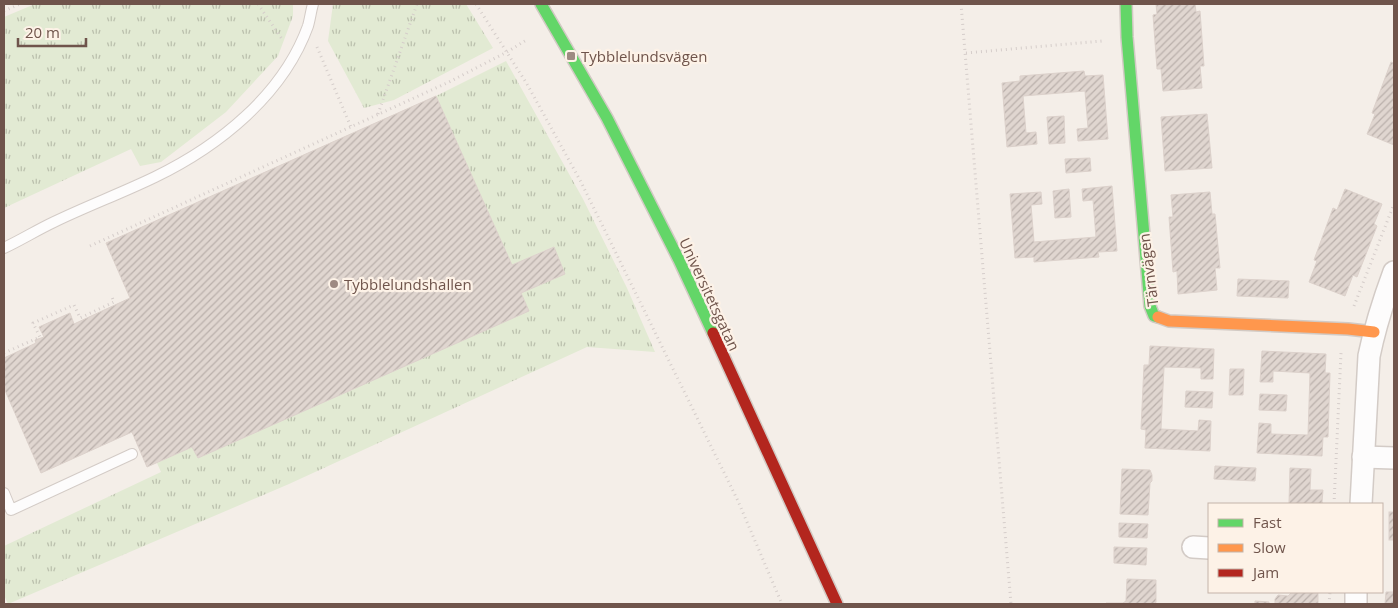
<svg xmlns="http://www.w3.org/2000/svg" width="1398" height="608" font-family="'Open Sans',sans-serif">
	<style>
		.grass { fill: url(#grass-tufts) }
		.building { fill: url(#building-hatch); stroke: #dcd1cb }
		.lines { fill: none; stroke-linecap: round; stroke-linejoin: round }
		.lane-casing { stroke: #d3cbc6; stroke-width: 12 }
		.street-casing { stroke: #d3cbc6; stroke-width: 24 }
		.fast-casing { stroke: #d2cac4; stroke-width: 14 }
		.slow-casing { stroke: #d2cac4; stroke-width: 14 }
		.jam-casing { stroke: #d2cac4; stroke-width: 14 }
		.path { stroke: #d5cdca; stroke-width: 3; stroke-dasharray: 1 4; stroke-linecap: butt }
		.lane { stroke: #fdfcfc; stroke-width: 10 }
		.street { stroke: #fdfcfc; stroke-width: 21 }
		.fast { stroke: #63d668; stroke-width: 11 }
		.slow { stroke: #ff974d; stroke-width: 11 }
		.jam { stroke: #b3261e; stroke-width: 11 }
		.poi-dot { fill: #9e8a82; stroke: #fdf2e7; stroke-width: 2 }
		.labels { text-anchor: middle; dominant-baseline: central; stroke-width: 4.5; stroke-linejoin: round; paint-order: stroke }
		.poi-label { font-size: 15px; fill: #6f544b; stroke: #fdf2e7; text-anchor: start }
		.street-label { font-size: 15px; fill: #6f544b; stroke: #fdf2e7 }
	</style>
	<defs>
		<pattern id="grass-tufts" width="24" height="20" patternUnits="userSpaceOnUse" patternTransform="scale(1.25)"><rect width="24" height="20" fill="#e2ead3"/><path d="M3 7l-1-3M5 7V3M7 7l1-3M15 17l-1-3M17 17v-4M19 17l1-3" fill="none" stroke="#bbc0ad"/></pattern>
		<pattern id="building-hatch" width="6" height="6" patternUnits="userSpaceOnUse" patternTransform="scale(1.25)"><rect width="6" height="6" fill="#e0d6d0"/><path d="M-1 1l2-2M0 6l6-6M5 7l2-2" fill="none" stroke="#bab0ab"/></pattern>
	</defs>
	<rect width="100%" height="100%" fill="#f4eee8"/>
	<g class="grass">
		<polygon points="35,4 293,4 293,16 278,56 226,112 161,162 140,166 131,149 4,208 4,17"/>
		<polygon points="333,4 466,4 493,48 394,100 364,108 328,41"/>
		<polygon points="506,61 583,199 627,288 655,352 587,347 289,484 8,604 4,595 4,546 161,472 157,463 192,447 198,458 529,311 521,293 565,274 553,247 512,265 436,96"/>
	</g>
	<g class="building">
		<polygon points="1156,4 1195,4 1196,12 1200,11 1204,66 1200,66 1202,88 1163,91 1161,69 1157,69 1153,15 1157,14"/>
		<polygon points="1391,62 1394,63 1394,145 1367,134 1375,114 1372,113"/>
		<polygon points="1084,71 1085,76 1103,75 1108,139 1078,141 1077,129 1088,128 1085,91 1023,96 1026,133 1036,132 1037,144 1007,147 1002,83 1020,81 1020,76"/>
		<polygon points="436,96 512,265 554,247 565,274 521,293 529,311 198,458 192,447 147,467 132,432 41,473 4,388 4,358 36,343 35,340 44,337 39,327 70,313 74,324 130,298 106,243"/>
		<polygon points="1207,114 1212,168 1165,171 1161,117"/>
		<polygon points="1064,116 1065,143 1049,144 1047,117"/>
		<polygon points="1090,158 1091,171 1066,173 1065,159"/>
		<polygon points="1112,186 1117,251 1098,252 1099,257 1034,262 1034,257 1015,258 1010,194 1041,192 1042,204 1031,205 1034,242 1096,237 1093,200 1083,201 1082,189"/>
		<polygon points="1069,189 1071,217 1055,218 1053,191"/>
		<polygon points="1345,189 1382,204 1374,224 1377,226 1357,277 1353,275 1345,296 1309,282 1317,261 1314,260 1333,208 1337,210"/>
		<polygon points="1210,192 1212,214 1215,214 1220,268 1215,268 1217,290 1178,294 1177,271 1173,272 1169,217 1173,217 1171,195"/>
		<polygon points="1238,279 1289,281 1288,298 1237,296"/>
		<polygon points="1150,346 1214,349 1213,379 1201,379 1201,368 1164,367 1161,429 1198,431 1199,420 1211,421 1210,451 1145,448 1146,430 1141,429 1144,365 1149,365"/>
		<polygon points="1262,351 1326,354 1325,373 1330,373 1328,437 1323,437 1322,456 1257,453 1259,423 1271,424 1271,434 1308,435 1310,373 1273,371 1273,382 1260,382"/>
		<polygon points="1230,369 1244,369 1243,395 1229,395"/>
		<polygon points="1186,391 1213,392 1212,408 1185,407"/>
		<polygon points="1260,394 1287,395 1286,411 1259,410"/>
		<polygon points="1215,466 1256,468 1255,481 1214,479"/>
		<polygon points="1290,468 1311,469 1310,490 1323,490 1322,502 1323,504 1290,504 1289,503"/>
		<polygon points="1122,469 1150,470 1152,475 1152,481 1150,483 1148,515 1120,514"/>
		<rect x="1389" y="512" width="5" height="28"/>
		<polygon points="1119,523 1148,524 1147,538 1119,537"/>
		<polygon points="1114,547 1147,548 1146,565 1114,563"/>
		<polygon points="1127,579 1156,580 1156,602 1155,604 1106,604 1106,603 1123,603 1126,601"/>
		<polygon points="1292,592 1318,592 1318,604 1275,604 1275,599 1278,595 1288,596"/>
		<polygon points="1386,592 1394,592 1394,604 1385,604"/>
		<polygon points="1255,601 1269,602 1269,604 1255,604"/>
	</g>
	<g class="lines">
		<defs>
			<g id="lane">
				<path d="M4,248C21,240 37,230 54,222C87,206 122,193 155,177C219,146 283,95 308,26C310,19 311,11 313,4"/>
				<polyline points="4,493 11,510 132,454"/>
			</g>
			<g id="street">
				<polyline points="1363,457 1394,458"/>
				<path d="M1361,504L1369,356C1375,327 1384,299 1394,272"/>
				<polyline points="1193,547 1209,548"/>
				<polyline points="1356,604 1356,592"/>
			</g>
			<g id="fast">
				<polyline points="541,4 607,118 679,260 713,333"/>
				<polyline points="1126,4 1127,37 1150,306 1154,316 1158,317"/>
			</g>
			<polyline id="slow" points="1158,317 1169,321 1348,329 1374,332"/>
			<polyline id="jam" points="713,333 837,604"/>
		</defs>
		<use href="#lane" class="lane-casing"/>
		<use href="#street" class="street-casing"/>
		<use href="#fast" class="fast-casing"/>
		<use href="#slow" class="slow-casing"/>
		<use href="#jam" class="jam-casing"/>
		<g class="path">
			<polyline points="258,4 282,39 284,40"/>
			<polyline points="476,4 527,84 581,182 738,501 782,604"/>
			<polyline points="961,4 1011,604"/>
			<polyline points="4,11 20,4"/>
			<polyline points="317,47 351,127"/>
			<polyline points="966,53 1102,41"/>
			<polyline points="378,114 417,4"/>
			<polyline points="90,246 449,82 507,52 528,39"/>
			<polyline points="1354,306 1394,204"/>
			<polyline points="4,353 40,337 33,323 74,305 80,318 114,302 112,297"/>
			<polyline points="1334,504 1341,353"/>
			<polyline points="1329,604 1330,592"/>
		</g>
		<use href="#lane" class="lane"/>
		<use href="#street" class="street"/>
		<use href="#fast" class="fast"/>
		<use href="#slow" class="slow"/>
		<use href="#jam" class="jam"/>
	</g>
	<g class="poi-dot">
		<rect x="566" y="51" width="10" height="10" rx="2.5"/>
		<circle cx="334" cy="284" r="5"/>
	</g>
	<g class="labels">
		<g class="poi-label">
			<text x="581" y="56">Tybblelundsvägen</text>
			<text x="344" y="284">Tybblelundshallen</text>
		</g>
		<g class="street-label">
			<text transform="translate(1148 270) rotate(-97)">Tärnvägen</text>
			<text transform="translate(710 294) rotate(65)">Universitetsgatan</text>
		</g>
	</g>
	<rect width="1398" height="608" fill="none" stroke="#6f544b" stroke-width="10"/>
	<rect x="1208" y="503" width="175" height="90" fill="#fdf2e7" stroke="#c4b3a9"/>
	<rect x="1218" y="519" width="25" height="8" fill="#63d668" stroke="#c4b3a9"/>
	<text x="1253" y="528" font-size="15" fill="#6f544b">Fast</text>
	<rect x="1218" y="544" width="25" height="8" fill="#ff974d" stroke="#c4b3a9"/>
	<text x="1253" y="553" font-size="15" fill="#6f544b">Slow</text>
	<rect x="1218" y="569" width="25" height="8" fill="#b3261e" stroke="#c4b3a9"/>
	<text x="1253" y="578" font-size="15" fill="#6f544b">Jam</text>
	<path d="M18 38v8h68v-8" fill="none" stroke="#6f544b" stroke-width="2.5"/>
	<text x="25" y="38" font-size="15" fill="#6f544b" stroke="#fdf2e7" stroke-width="4" paint-order="stroke">20 m</text>
</svg>
